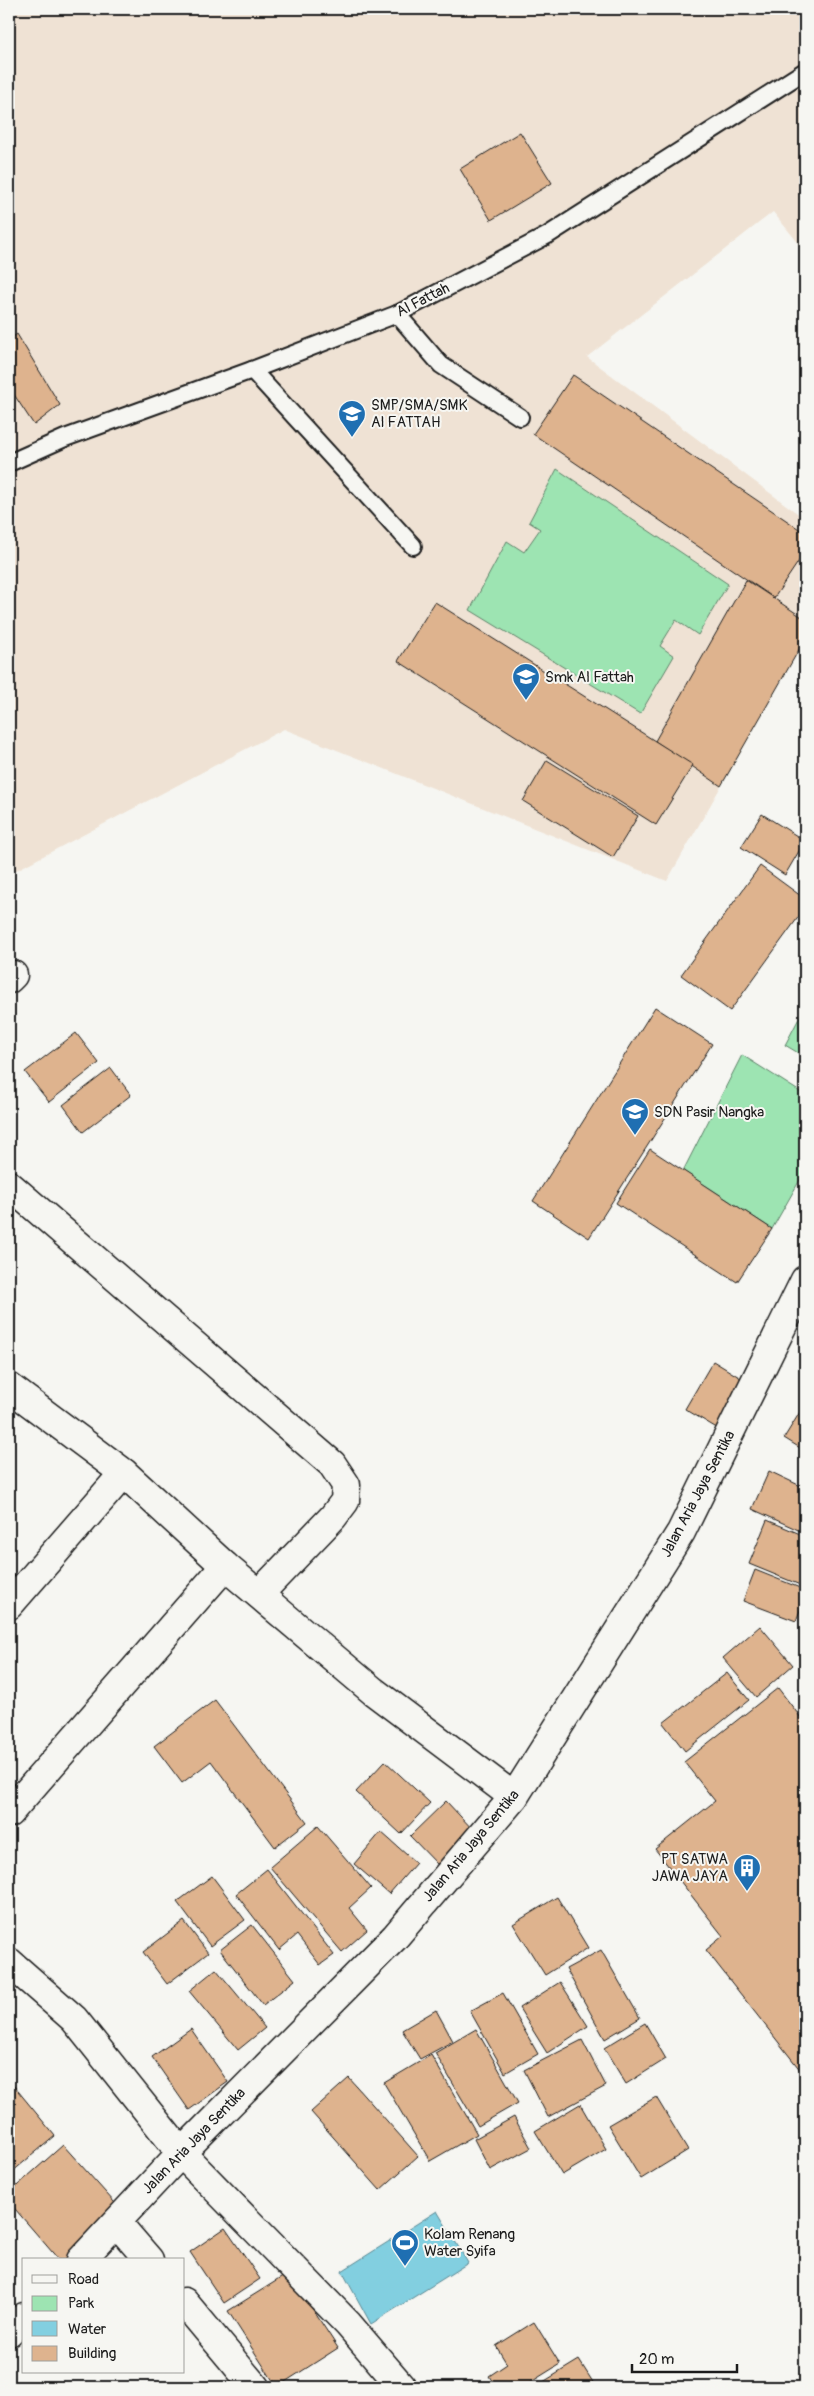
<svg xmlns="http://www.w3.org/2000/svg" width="814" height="2396" font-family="Pangolin,sans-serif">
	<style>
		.built { fill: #efe2d4 }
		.green { fill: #9de4b2; stroke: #5c8067 }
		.water { fill: #82cfe0; stroke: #598792 }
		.building { fill: #deb38e; stroke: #1c1c1c }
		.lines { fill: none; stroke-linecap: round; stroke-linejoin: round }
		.lane-casing { stroke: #1c1c1c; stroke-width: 20 }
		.street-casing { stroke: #1c1c1c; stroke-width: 31 }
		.secondary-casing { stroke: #1c1c1c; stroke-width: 31 }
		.lane { stroke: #f6f6f2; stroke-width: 16 }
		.street { stroke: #f6f6f2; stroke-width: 28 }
		.secondary { stroke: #f6f6f2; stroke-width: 28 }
		.labels { text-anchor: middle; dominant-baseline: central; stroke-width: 4; stroke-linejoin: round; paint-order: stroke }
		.street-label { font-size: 15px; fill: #1c1c1c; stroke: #f6f6f2 }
		.poi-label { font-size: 15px; fill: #1c1c1c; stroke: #f6f6f2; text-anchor: start }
	</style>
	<rect width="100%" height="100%" fill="#f6f6f2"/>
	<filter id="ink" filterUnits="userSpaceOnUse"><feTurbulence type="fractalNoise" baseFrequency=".02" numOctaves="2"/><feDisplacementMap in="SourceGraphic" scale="10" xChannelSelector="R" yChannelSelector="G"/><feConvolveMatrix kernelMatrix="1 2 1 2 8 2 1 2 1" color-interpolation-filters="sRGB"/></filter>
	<g filter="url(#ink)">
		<polygon class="built" points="9,9 805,9 805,251 773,212 587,357 805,519 805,639 667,881 284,729 9,874"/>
		<g class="green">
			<polygon points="557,469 728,584 698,635 676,620 660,646 674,656 640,714 470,610 507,541 524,552 540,529 529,522"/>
			<polygon points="805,1007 805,1057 785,1045"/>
			<polygon points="742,1055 805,1095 805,1171 772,1229 683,1171"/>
		</g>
		<polygon class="water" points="437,2211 468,2263 371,2324 342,2271"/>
		<g class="building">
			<polygon points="520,132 552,183 491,220 460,169"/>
			<polygon points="17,334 60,405 34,425 9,387 9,340"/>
			<polygon points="573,375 805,533 805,552 774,598 533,434"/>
			<polygon points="746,580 805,619 805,639 721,786 655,741"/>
			<polygon points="435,602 693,765 656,825 398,661"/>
			<polygon points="547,760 638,816 613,857 523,801"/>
			<polygon points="9,801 15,814 9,817"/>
			<polygon points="762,814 805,841 785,875 741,847"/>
			<polygon points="760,866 805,899 805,908 730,1011 681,975"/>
			<polygon points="655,1007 712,1044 589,1238 533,1201"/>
			<polygon points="76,1033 99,1063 49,1102 25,1072"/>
			<polygon points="111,1068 131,1095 83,1132 63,1105"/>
			<polygon points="650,1149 772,1229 737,1282 616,1203"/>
			<polygon points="713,1361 749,1383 720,1430 685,1409"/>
			<polygon points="805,1404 805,1451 784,1438"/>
			<polygon points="769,1471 805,1488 805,1533 752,1509"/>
			<polygon points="767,1520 805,1536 805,1587 749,1564"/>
			<polygon points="755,1570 805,1590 805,1597 796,1621 743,1601"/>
			<polygon points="760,1626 793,1665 756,1697 723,1658"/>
			<polygon points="727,1673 749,1700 685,1751 663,1723"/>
			<polygon points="778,1688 805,1723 805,2076 706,1950 723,1936 655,1849 715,1801 684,1762"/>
			<polygon points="215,1700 307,1822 275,1847 211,1761 182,1783 154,1746"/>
			<polygon points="385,1761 430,1803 401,1834 356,1792"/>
			<polygon points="446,1801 475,1832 439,1866 410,1836"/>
			<polygon points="318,1826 371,1888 349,1908 367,1930 342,1952 270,1867"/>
			<polygon points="381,1832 416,1863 389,1894 354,1864"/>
			<polygon points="267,1869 334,1955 320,1965 297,1935 279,1950 236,1894"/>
			<polygon points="212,1876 245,1920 210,1946 177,1902"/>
			<polygon points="557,1897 588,1948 545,1975 513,1924"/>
			<polygon points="184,1921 208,1953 167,1984 143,1952"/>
			<polygon points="252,1925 295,1980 263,2005 220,1950"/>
			<polygon points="601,1950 640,2018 605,2039 566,1969"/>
			<polygon points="216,1969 265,2028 238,2050 189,1991"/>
			<polygon points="560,1982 588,2026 547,2053 519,2008"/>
			<polygon points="503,1993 538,2054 505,2073 470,2011"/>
			<polygon points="436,2010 453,2041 420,2059 402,2030"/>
			<polygon points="645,2023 666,2059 626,2084 604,2048"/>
			<polygon points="191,2029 228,2082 189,2110 152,2057"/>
			<polygon points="476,2029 518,2103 478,2126 435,2053"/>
			<polygon points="582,2040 606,2086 548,2117 524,2070"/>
			<polygon points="431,2055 477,2134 430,2161 384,2083"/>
			<polygon points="349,2078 418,2156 380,2190 311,2112"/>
			<polygon points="9,2080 55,2136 12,2172 9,2168"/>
			<polygon points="656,2097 688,2150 641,2179 608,2125"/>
			<polygon points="580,2104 606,2149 562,2175 535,2131"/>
			<polygon points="514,2117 531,2148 490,2170 474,2139"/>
			<polygon points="63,2145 123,2212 69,2260 59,2260 9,2202 9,2193"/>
			<polygon points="225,2228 260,2279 224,2303 190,2252"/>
			<polygon points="289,2273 338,2348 277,2387 228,2311"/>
			<polygon points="534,2322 560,2364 523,2387 496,2387 489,2376 507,2364 496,2346"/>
			<polygon points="579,2360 596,2387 535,2387"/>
		</g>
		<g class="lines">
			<defs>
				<g id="lane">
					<polyline points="397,314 441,365 520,417"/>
					<polyline points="252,370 413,546"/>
					<polyline points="9,463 65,438 252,370 397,314 548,235 805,71"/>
				</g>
				<g id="street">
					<polyline points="9,979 13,975"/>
					<polyline points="9,1185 332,1464 346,1485 345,1501 333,1517 259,1594"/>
					<polyline points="9,1387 124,1473 225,1566 373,1691 514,1797"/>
					<polyline points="9,1605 124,1473"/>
					<polyline points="9,1813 225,1566"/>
					<polyline points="9,1962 74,2019 181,2153 348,2324 402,2387"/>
					<polyline points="117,2223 149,2260"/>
					<polyline points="184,2302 255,2387"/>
				</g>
				<g id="secondary">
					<polyline points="81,2260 181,2153 395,1937 514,1797 681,1532 805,1280"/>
					<polyline points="9,2332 24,2317"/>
				</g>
			</defs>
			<use href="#lane" class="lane-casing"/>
			<use href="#street" class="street-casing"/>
			<use href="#secondary" class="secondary-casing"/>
			<use href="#lane" class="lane"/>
			<use href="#street" class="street"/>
			<use href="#secondary" class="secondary"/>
		</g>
	</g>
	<defs>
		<symbol id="school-pin" viewBox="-11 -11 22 30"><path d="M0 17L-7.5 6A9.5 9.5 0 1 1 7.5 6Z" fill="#1f6fb2" stroke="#f6f6f2"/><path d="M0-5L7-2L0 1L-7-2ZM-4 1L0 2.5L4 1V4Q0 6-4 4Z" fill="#fff"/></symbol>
		<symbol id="building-pin" viewBox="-11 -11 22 30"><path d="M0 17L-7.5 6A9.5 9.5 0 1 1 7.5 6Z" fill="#1f6fb2" stroke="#f6f6f2"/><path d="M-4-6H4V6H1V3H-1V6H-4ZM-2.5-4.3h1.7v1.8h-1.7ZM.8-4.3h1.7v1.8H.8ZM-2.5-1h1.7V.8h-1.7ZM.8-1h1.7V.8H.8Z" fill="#fff"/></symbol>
		<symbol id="stadium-pin" viewBox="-11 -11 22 30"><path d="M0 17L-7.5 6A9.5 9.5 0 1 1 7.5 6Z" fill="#1f6fb2" stroke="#f6f6f2"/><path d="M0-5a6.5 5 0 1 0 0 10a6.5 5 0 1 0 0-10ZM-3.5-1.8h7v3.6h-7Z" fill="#fff"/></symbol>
	</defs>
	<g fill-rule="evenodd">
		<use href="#school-pin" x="336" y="398" width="32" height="43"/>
		<use href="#school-pin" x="510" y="661" width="32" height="43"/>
		<use href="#school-pin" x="619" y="1096" width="32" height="43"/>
		<use href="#building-pin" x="731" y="1852" width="32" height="43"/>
		<use href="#stadium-pin" x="389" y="2227" width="32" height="43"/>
	</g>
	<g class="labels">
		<g class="street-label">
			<text transform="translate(423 300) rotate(-27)">Al Fattah</text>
			<text transform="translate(698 1494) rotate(-62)">Jalan Aria Jaya Sentika</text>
			<text transform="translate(471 1846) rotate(-50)">Jalan Aria Jaya Sentika</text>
			<text transform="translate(194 2141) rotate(-46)">Jalan Aria Jaya Sentika</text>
		</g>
		<g class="poi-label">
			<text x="371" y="405">SMP/SMA/SMK<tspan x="371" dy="17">Al FATTAH</tspan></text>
			<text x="545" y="677">Smk Al Fattah</text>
			<text x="654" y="1112">SDN Pasir Nangka</text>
			<text x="728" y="1859" text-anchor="end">PT SATWA<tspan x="728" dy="17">JAWA JAYA</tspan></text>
			<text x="424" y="2234">Kolam Renang<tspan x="424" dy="17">Water Syifa</tspan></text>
		</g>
	</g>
	<rect width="814" height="2396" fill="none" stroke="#f6f6f2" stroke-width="30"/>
	<rect x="15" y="15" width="784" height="2366" fill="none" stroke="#1c1c1c" stroke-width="2" filter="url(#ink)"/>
	<rect x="22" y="2258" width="162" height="115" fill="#f6f6f2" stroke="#9f9f9c"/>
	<rect x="32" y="2275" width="25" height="8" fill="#f6f6f2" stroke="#9f9f9c"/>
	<text x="68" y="2284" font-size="15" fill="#1c1c1c">Road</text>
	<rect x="32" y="2296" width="25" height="15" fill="#9de4b2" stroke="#9f9f9c"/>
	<text x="68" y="2308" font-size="15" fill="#1c1c1c">Park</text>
	<rect x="32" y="2321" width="25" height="15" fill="#82cfe0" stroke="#9f9f9c"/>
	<text x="68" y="2334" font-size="15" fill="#1c1c1c">Water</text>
	<rect x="32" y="2346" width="25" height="15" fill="#deb38e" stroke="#9f9f9c"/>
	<text x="68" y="2358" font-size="15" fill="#1c1c1c">Building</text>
	<path d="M632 2364v8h105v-8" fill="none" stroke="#1c1c1c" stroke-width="2.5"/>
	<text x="639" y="2364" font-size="15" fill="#1c1c1c" stroke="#f6f6f2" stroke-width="4" paint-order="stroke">20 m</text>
</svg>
